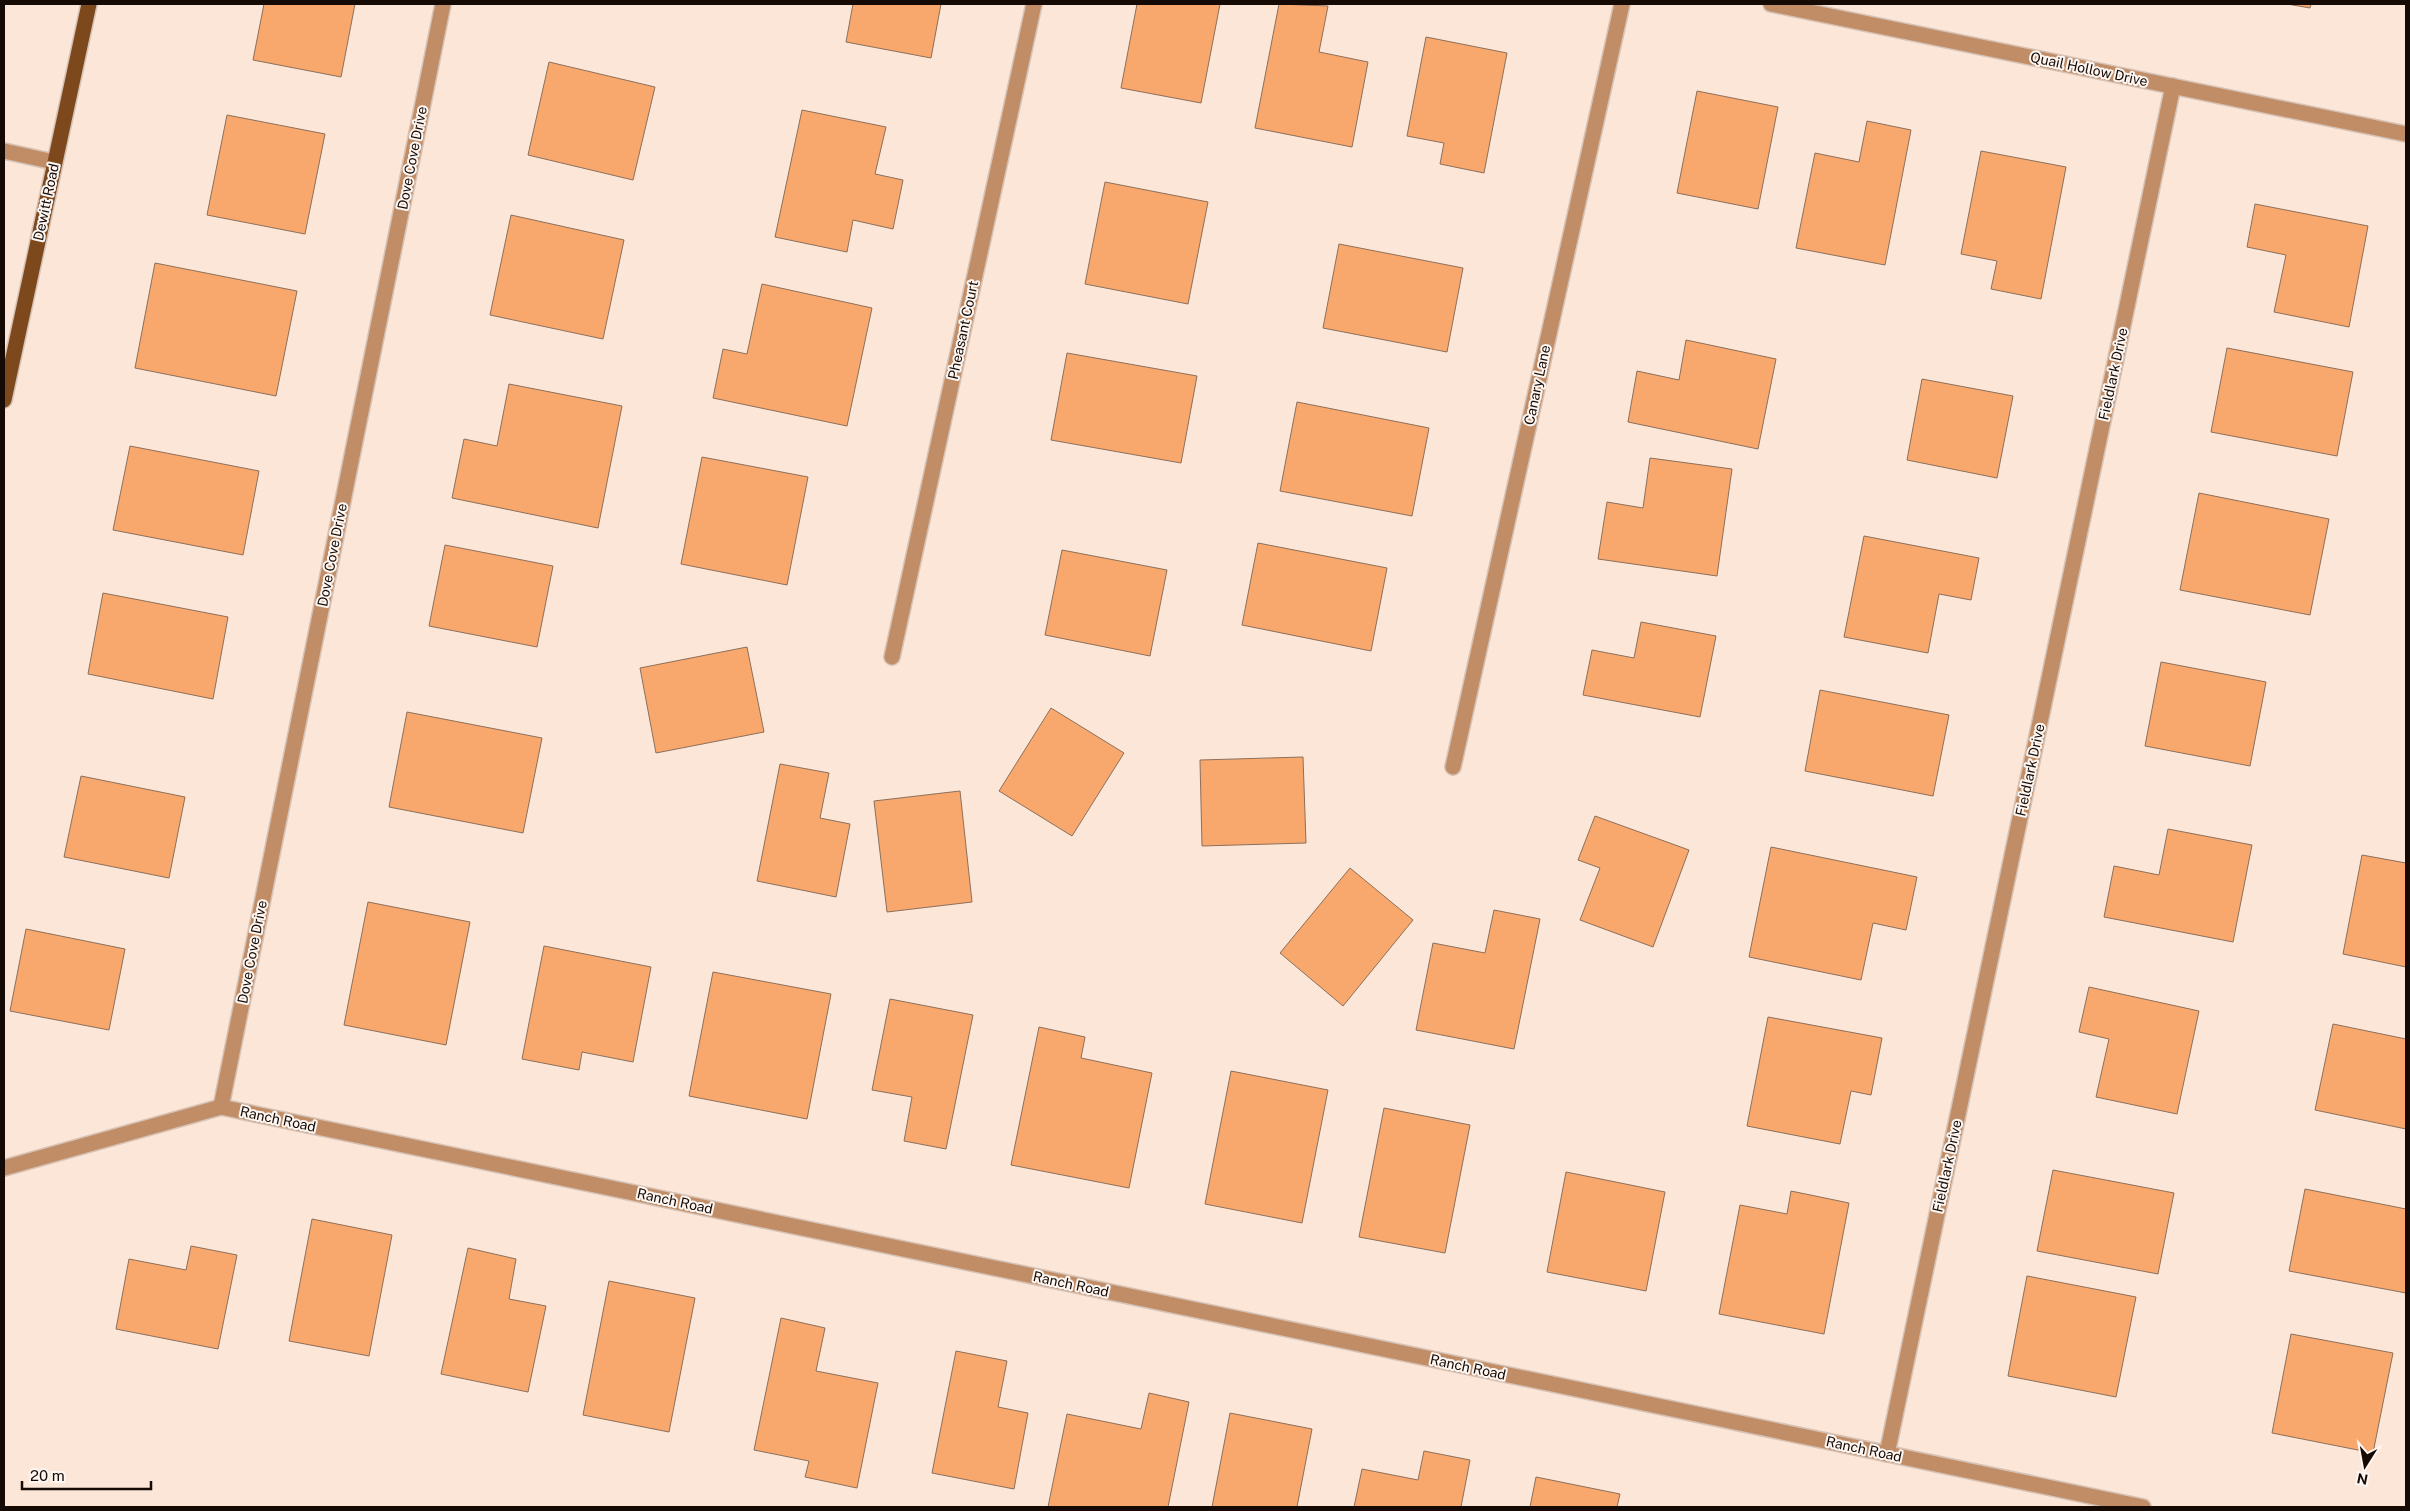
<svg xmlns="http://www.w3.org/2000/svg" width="2410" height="1511" font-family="'Public Sans',sans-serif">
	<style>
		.building { fill: #f9a86d; stroke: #8d6f5a }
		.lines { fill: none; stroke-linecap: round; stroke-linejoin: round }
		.minor-casing { stroke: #d6c3b6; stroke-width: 18 }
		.major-casing { stroke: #d6c3b6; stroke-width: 18 }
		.minor { stroke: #c18d67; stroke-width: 15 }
		.major { stroke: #7e481d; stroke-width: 15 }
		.labels { text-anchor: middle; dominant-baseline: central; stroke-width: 4; stroke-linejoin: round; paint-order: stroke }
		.street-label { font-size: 14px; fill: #160b04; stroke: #fdf6f2 }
	</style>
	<rect width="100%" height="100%" fill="#fbe6d8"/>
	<g class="building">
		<polygon points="264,4 355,4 341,77 253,60"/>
		<polygon points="853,4 941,4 931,58 846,42"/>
		<polygon points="1137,4 1220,4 1201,103 1121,88"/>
		<polygon points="1279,4 1328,6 1319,52 1368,62 1352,147 1255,128"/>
		<polygon points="2287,4 2311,4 2310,8"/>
		<polygon points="1426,37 1507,53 1484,173 1440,164 1444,143 1407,136"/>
		<polygon points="549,62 655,87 633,180 528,155"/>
		<polygon points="1697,91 1778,107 1758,209 1677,193"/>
		<polygon points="802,110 886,127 875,174 903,180 893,229 853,220 847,252 775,237"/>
		<polygon points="227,115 325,134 305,234 207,215"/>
		<polygon points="1867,121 1911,130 1885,265 1796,248 1815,153 1859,162"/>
		<polygon points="1981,151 2066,167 2041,299 1991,289 1997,261 1961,254"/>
		<polygon points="1105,182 1208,202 1188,304 1085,284"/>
		<polygon points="2255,204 2368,226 2349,327 2274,312 2286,255 2247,247"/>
		<polygon points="511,215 624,240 603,339 490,315"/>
		<polygon points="1339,244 1463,268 1447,352 1323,328"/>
		<polygon points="155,263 297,291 276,396 135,368"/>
		<polygon points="762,284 872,308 847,426 713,398 723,349 747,354"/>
		<polygon points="1686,340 1776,359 1758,449 1628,422 1637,371 1679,380"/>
		<polygon points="2227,348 2353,372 2337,456 2211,432"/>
		<polygon points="1067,353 1197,376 1181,463 1051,440"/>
		<polygon points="1922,379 2013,396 1997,478 1907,460"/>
		<polygon points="509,384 622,406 598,528 452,498 464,439 497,446"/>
		<polygon points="1297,402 1429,428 1412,516 1280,491"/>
		<polygon points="130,446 259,471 243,555 113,530"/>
		<polygon points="702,457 808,477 787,585 681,564"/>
		<polygon points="1650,458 1732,469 1717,576 1598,559 1607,502 1643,508"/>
		<polygon points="2199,493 2329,519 2310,615 2180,590"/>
		<polygon points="1864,536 1979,558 1971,600 1939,594 1928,653 1844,637"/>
		<polygon points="1258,543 1387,568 1371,651 1242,625"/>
		<polygon points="445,545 553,566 537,647 429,626"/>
		<polygon points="1062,550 1167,570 1150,656 1045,635"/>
		<polygon points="103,593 228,617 213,699 88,674"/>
		<polygon points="1641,622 1716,636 1700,717 1583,695 1592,650 1634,658"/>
		<polygon points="747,647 764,732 656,753 640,668"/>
		<polygon points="2161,662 2266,682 2250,766 2145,746"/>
		<polygon points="1820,690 1949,715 1933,796 1805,771"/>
		<polygon points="1051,708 1124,753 1072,836 999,791"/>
		<polygon points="407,712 542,738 523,833 389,807"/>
		<polygon points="1303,757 1306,843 1202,846 1200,760"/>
		<polygon points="780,764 829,773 820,818 850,824 836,897 757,881"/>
		<polygon points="81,776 185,797 169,878 64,857"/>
		<polygon points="960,791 972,902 887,912 874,801"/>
		<polygon points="1595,816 1689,850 1653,947 1580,920 1600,868 1578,860"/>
		<polygon points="2168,829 2252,845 2233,942 2104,917 2114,866 2159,875"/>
		<polygon points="1771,847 1917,877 1906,930 1873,923 1861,980 1749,957"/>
		<polygon points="2362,855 2406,863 2406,967 2343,954"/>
		<polygon points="1350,868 1413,920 1343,1006 1280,953"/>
		<polygon points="368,902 470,922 446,1045 344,1025"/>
		<polygon points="1494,910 1540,919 1514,1049 1416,1030 1433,943 1485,953"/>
		<polygon points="26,929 125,949 109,1030 10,1011"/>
		<polygon points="544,946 651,967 633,1062 582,1052 579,1070 522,1059"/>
		<polygon points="713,972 831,994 807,1119 689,1096"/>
		<polygon points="2089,987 2199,1011 2177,1114 2096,1097 2109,1039 2079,1032"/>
		<polygon points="890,999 973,1015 946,1149 904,1141 912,1097 872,1090"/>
		<polygon points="1768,1017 1882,1038 1871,1095 1851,1091 1840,1144 1747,1126"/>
		<polygon points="2333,1024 2406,1039 2406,1129 2315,1110"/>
		<polygon points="1039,1027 1085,1037 1081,1058 1152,1073 1129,1188 1011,1165"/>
		<polygon points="1231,1071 1328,1090 1302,1223 1205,1204"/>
		<polygon points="1384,1108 1470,1125 1445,1253 1359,1237"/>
		<polygon points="2053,1170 2174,1193 2158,1274 2037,1251"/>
		<polygon points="1566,1172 1665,1192 1646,1291 1547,1272"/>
		<polygon points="2305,1189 2406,1209 2406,1293 2289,1271"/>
		<polygon points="1791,1191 1849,1203 1824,1334 1719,1314 1740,1205 1787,1214"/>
		<polygon points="312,1219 392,1235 369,1356 289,1341"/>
		<polygon points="191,1246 237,1255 218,1349 116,1329 129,1259 186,1270"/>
		<polygon points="468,1248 516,1259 509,1299 546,1306 528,1392 441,1374"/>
		<polygon points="2027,1276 2136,1297 2116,1397 2008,1376"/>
		<polygon points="609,1281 695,1298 669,1432 583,1415"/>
		<polygon points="781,1318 825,1328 816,1371 878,1383 857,1488 805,1477 809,1461 754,1450"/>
		<polygon points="2291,1334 2393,1353 2373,1453 2272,1433"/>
		<polygon points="956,1351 1007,1361 998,1407 1028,1413 1014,1489 932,1473"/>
		<polygon points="1149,1393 1189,1402 1168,1507 1048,1507 1067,1414 1141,1429"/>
		<polygon points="1230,1413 1312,1429 1297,1507 1212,1507"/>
		<polygon points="1424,1451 1470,1460 1461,1507 1354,1507 1362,1469 1418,1480"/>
		<polygon points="1536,1477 1620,1494 1617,1507 1530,1507"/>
	</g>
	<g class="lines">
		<defs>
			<g id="minor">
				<polyline points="1771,4 2406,134"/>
				<polyline points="4,151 54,162"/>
				<polyline points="892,657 1034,4"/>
				<polyline points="1453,767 1622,4"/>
				<polyline points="221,1107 443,4"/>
				<polyline points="4,1168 221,1107 2143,1507"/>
				<polyline points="1887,1454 2173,86"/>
			</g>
			<polyline id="major" points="4,400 89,4"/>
		</defs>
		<use href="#minor" class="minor-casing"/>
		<use href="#major" class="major-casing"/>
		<use href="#minor" class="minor"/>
		<use href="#major" class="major"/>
	</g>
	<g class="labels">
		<g class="street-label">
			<text transform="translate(2089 69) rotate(12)">Quail Hollow Drive</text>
			<text transform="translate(412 158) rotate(-79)">Dove Cove Drive</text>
			<text transform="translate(46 202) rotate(-78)">Dewitt Road</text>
			<text transform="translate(963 330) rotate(-78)">Pheasant Court</text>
			<text transform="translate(2113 374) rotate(-78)">Fieldlark Drive</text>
			<text transform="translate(1537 385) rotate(-78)">Canary Lane</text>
			<text transform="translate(332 555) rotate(-79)">Dove Cove Drive</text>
			<text transform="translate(2030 770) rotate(-78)">Fieldlark Drive</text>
			<text transform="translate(252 952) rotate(-79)">Dove Cove Drive</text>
			<text transform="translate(278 1119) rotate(12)">Ranch Road</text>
			<text transform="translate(1947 1166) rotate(-78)">Fieldlark Drive</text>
			<text transform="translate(675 1201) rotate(12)">Ranch Road</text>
			<text transform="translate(1071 1284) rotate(12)">Ranch Road</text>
			<text transform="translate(1468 1367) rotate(12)">Ranch Road</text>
			<text transform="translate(1864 1449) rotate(12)">Ranch Road</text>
		</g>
	</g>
	<rect width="2410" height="1511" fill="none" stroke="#160b04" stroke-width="10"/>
	<g transform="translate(2365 1466) rotate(191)" stroke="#fdf6f2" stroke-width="4" paint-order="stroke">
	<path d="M0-4L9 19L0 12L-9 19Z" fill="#160b04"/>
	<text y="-8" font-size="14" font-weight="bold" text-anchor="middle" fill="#160b04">N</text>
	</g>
	<path d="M22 1481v8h129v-8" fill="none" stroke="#160b04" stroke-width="2.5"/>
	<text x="30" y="1481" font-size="15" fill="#160b04" stroke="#fdf6f2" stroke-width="4" paint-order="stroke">20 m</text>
</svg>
